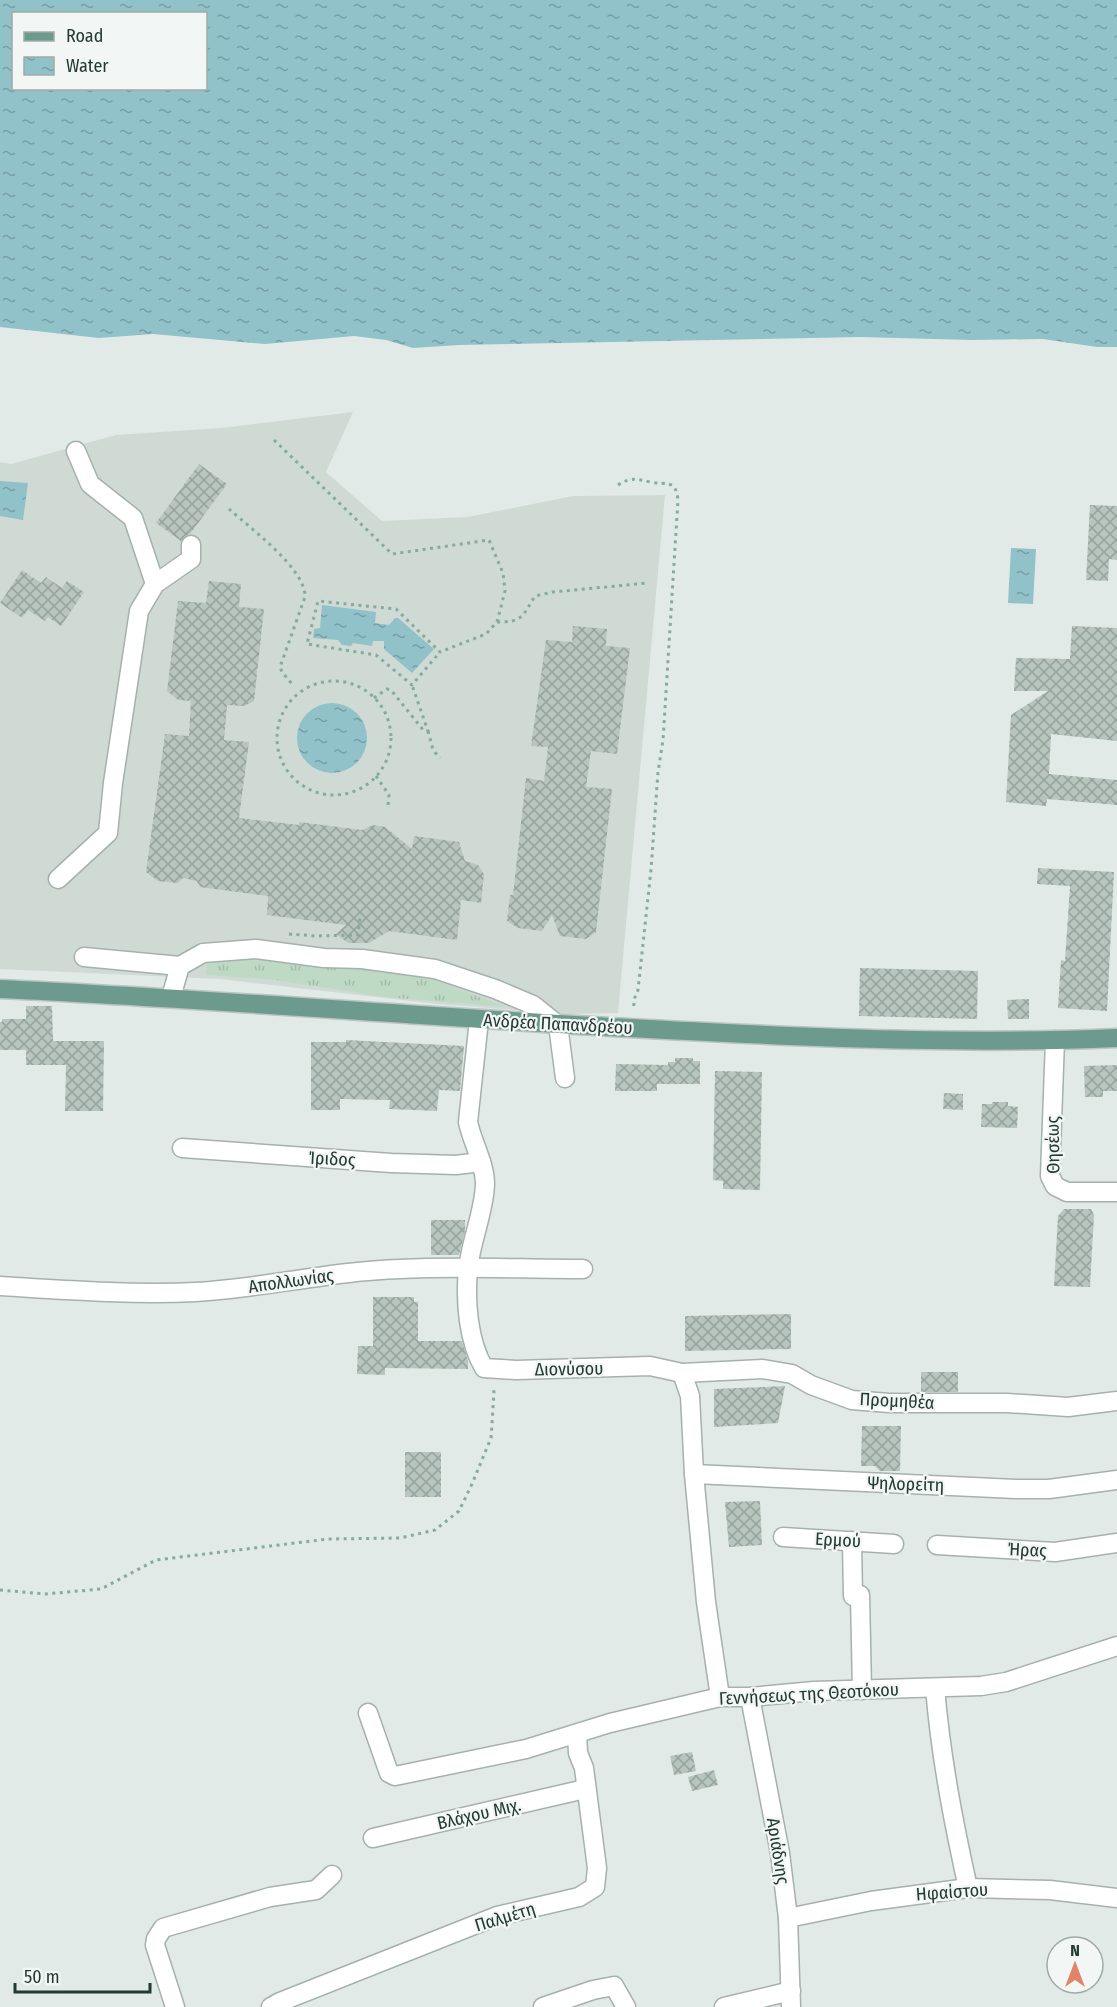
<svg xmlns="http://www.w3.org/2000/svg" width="1117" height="2007" font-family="'Fira Sans Condensed',sans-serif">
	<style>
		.built { fill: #d0dad5 }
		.grass { fill: url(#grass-tufts) }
		.water { fill: url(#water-ripples); fill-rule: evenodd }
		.building { fill: url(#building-cross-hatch) }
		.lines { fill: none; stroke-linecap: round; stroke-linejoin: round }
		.minor-casing { stroke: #a5b1ad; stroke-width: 21 }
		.major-casing { stroke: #bdc4c2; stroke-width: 21 }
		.path { stroke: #86aa9e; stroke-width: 3; stroke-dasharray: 3 4.5; stroke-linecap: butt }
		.minor { stroke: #fff; stroke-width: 18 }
		.major { stroke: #6c9b8e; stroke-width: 18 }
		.labels { text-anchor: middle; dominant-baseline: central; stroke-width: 4.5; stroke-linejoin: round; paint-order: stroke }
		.street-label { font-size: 18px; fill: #243933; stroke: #f2f7f5 }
	</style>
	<defs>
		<pattern id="grass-tufts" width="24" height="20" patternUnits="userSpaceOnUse" patternTransform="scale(1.5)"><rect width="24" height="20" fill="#bed9c4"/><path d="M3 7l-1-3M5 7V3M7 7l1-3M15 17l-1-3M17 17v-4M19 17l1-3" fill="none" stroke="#a3bba9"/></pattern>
		<pattern id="water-ripples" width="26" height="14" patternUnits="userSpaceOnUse" patternTransform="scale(1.5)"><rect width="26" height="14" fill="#91c1c9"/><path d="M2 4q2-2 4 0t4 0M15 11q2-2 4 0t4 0" fill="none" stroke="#769ea4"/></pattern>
		<pattern id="building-cross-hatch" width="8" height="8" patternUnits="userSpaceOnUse" patternTransform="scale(1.5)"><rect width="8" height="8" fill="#b8c5bf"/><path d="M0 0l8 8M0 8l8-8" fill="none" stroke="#95a19c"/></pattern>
	</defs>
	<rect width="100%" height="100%" fill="#e2eae7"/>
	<polygon class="built" points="353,412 326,472 382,521 468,517 573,496 665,495 618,1013 567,1014 437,1004 220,979 0,969 0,462 11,464 116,435 221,428"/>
	<polygon class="grass" points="229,957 321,963 429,978 506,1007 385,997 269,979 206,975 207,964"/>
	<g class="water">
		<path d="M0,0H1117V347H1097L1043,339L972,340L860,337L459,345L413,348L386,340L354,336L265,344L153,334L99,338L0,327ZM14,14H206V88H14Z"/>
		<polygon points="0,481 28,483 23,520 0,516"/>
		<polygon points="1011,548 1036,549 1033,604 1008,603"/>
		<polygon points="322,605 376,612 375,623 389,625 395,618 398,618 434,649 412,673 384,649 384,641 373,641 372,646 353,643 351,646 342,645 338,640 313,638 314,629 320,628"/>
		<circle cx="332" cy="738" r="35"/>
	</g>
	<g class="building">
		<polygon points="199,464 227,484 190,534 185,536 181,541 156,523"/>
		<polygon points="1090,505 1117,506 1117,560 1109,559 1108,581 1086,580"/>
		<polygon points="22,570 41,583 46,577 62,588 67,581 84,592 61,626 48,617 45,621 28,610 22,618 0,603"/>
		<polygon points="209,581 241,584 239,607 264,609 254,701 244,706 227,705 224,740 249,742 239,818 299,825 299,822 362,830 373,825 385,827 412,849 414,836 459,842 465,861 478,865 484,874 481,903 461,900 457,940 389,931 369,943 348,943 336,934 346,925 267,915 268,896 200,887 197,881 183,878 178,883 158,881 146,872 165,734 189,736 191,701 178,700 167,691 178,601 206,603"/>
		<polygon points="573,626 607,629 606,646 630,648 617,754 591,751 586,787 612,789 596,932 586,939 560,936 552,915 542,931 518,928 507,921 510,895 513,895 526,778 544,781 548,747 531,746 546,640 572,642"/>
		<polygon points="1072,626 1117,628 1117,741 1051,734 1049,774 1117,780 1117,805 1047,799 1046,806 1006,802 1011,715 1048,691 1014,691 1016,658 1070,659"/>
		<polygon points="1038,868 1114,872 1107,1011 1058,1008 1061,960 1065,961 1070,886 1037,884"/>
		<polygon points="860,968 978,971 977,1019 859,1016"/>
		<polygon points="1029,999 1029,1019 1008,1019 1007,1000"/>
		<polygon points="26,1006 52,1006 53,1041 104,1041 103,1111 65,1111 66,1065 26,1065 26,1050 0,1050 0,1022 2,1022 2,1019 26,1019"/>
		<polygon points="346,1040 464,1046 460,1091 439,1090 437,1111 389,1109 390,1100 340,1099 340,1110 311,1110 311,1042 346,1042"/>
		<polygon points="675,1058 693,1058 693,1061 700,1061 700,1084 657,1084 657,1091 615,1091 616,1064 668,1065 668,1062 675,1062"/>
		<polygon points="1117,1065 1117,1091 1103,1091 1103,1097 1085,1097 1084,1066"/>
		<polygon points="715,1071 762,1072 760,1190 723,1189 723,1181 713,1180"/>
		<polygon points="944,1093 963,1094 963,1110 943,1109"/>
		<polygon points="992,1102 1008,1102 1008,1106 1018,1107 1017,1128 981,1127 982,1104 992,1104"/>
		<polygon points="1064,1209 1091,1209 1094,1215 1090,1287 1054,1286 1058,1216"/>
		<polygon points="431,1220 465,1220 465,1231 459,1255 431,1255"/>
		<polygon points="373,1297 414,1297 414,1302 418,1302 418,1341 462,1341 468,1361 468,1369 385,1368 385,1375 357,1374 358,1346 373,1346"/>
		<polygon points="791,1314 791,1349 685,1351 685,1316"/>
		<rect x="921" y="1372" width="37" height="20"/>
		<polygon points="785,1386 778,1423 714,1427 714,1389"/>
		<polygon points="862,1426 901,1426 900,1471 880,1471 875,1466 861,1466"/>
		<rect x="405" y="1452" width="36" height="45"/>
		<polygon points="760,1501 762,1545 729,1547 725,1502"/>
		<polygon points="692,1752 696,1771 674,1775 670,1756"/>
		<polygon points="714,1770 718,1785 692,1791 688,1777"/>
	</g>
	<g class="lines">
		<defs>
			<g id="minor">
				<polyline points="76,451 90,484 133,518 155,584"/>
				<polyline points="58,879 108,833 113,783 139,611 155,584 191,559 191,545"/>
				<polyline points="84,957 180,966"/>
				<polyline points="171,997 180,966 203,953 256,949 324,958 362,959 435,969 495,989 533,1005 558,1025 565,1078"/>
				<path d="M479,1020L468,1122C472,1142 485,1163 485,1184C484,1213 471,1240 468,1269C465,1301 468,1341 484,1368L516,1370L650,1366L682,1373L690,1396L694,1474L706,1602L720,1697"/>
				<polyline points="1055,1040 1050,1176 1055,1186 1067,1192 1117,1192"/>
				<polyline points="182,1148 391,1163 456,1165 481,1162"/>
				<path d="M0,1286C65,1290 131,1295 196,1292C265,1288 332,1271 400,1269C460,1266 522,1269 583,1269"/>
				<polyline points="682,1373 763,1369 792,1374 811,1385 852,1400 889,1403 1007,1403 1068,1407 1117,1401"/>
				<polyline points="694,1474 1016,1489 1049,1489 1117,1480"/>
				<polyline points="783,1537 894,1544"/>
				<polyline points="852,1541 853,1596 860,1595 862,1690"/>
				<polyline points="937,1545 1055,1552 1117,1543"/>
				<path d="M935,1688C941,1758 953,1820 968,1888"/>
				<polyline points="750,1697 780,1853 788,1918 791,2007"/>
				<polyline points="368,1713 389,1773 395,1776 526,1749 610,1723 720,1697 750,1697 814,1691 981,1686 1006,1682 1117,1646"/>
				<polyline points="373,1838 585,1789"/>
				<polyline points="788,1918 871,1901 968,1888 1050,1890 1117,1898"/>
				<polyline points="175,2007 155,1945 156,1939 163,1928 270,1897 316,1890 332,1875"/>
				<polyline points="271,2007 280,2002 497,1916 579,1897 595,1887 597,1868 584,1768 578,1753 577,1734"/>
				<polyline points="543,2007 593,1990 614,1986 626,2007"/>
				<polyline points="724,2007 791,1991"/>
			</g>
			<path id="major" d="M0,989C236,1000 471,1021 707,1032C843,1039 980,1044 1117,1038"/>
		</defs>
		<use href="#minor" class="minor-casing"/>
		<use href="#major" class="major-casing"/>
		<g class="path">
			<polyline points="274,440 392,554 489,540 503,573 505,591 497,622 486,634 440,652 396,609 318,601 307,644 376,655 412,685 440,652"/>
			<path d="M618,485C630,477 638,479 650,482C666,485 676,479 678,500L663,740L658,772L651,870L638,990L635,997L633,1010"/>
			<path d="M229,509C250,528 306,569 305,597L280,667L282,672L292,684"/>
			<path d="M497,622C523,622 522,617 535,596L553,592L648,583"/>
			<circle cx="334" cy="738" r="57"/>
			<polyline points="374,698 387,689 391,690 424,731 428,731 412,685"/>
			<polyline points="428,731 433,750 440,758"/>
			<polyline points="376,776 389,795 388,805"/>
			<polyline points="289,934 316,936 358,935 360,916"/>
			<polyline points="0,1590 45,1594 101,1589 156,1560 328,1539 400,1538 435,1530 459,1511 472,1484 491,1438 494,1392 492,1386"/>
		</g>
		<use href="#minor" class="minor"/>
		<use href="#major" class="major"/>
	</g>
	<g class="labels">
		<g class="street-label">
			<text transform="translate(558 1024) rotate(3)">Ανδρέα Παπανδρέου</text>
			<text transform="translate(1053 1145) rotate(-91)">Θησέως</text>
			<text transform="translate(332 1159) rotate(3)">Ίριδος</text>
			<text transform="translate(291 1281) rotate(-8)">Απολλωνίας</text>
			<text transform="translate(569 1369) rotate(-1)">Διονύσου</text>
			<text transform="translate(897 1401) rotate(3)">Προμηθέα</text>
			<text transform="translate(906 1484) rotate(2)">Ψηλορείτη</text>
			<text transform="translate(838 1540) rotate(3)">Ερμού</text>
			<text transform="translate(1027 1550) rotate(3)">Ήρας</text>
			<text transform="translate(809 1694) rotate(-3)">Γεννήσεως της Θεοτόκου</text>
			<text transform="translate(479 1814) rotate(-13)">Βλάχου Μιχ.</text>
			<text transform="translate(778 1851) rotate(81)">Αριάδνης</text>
			<text transform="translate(952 1892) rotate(-4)">Ηφαίστου</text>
			<text transform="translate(505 1917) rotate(-17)">Παλμέτη</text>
		</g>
	</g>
	<rect x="12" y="12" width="195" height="78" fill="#f2f7f5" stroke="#a0aba7" stroke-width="1.5"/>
	<rect x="24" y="32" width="30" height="9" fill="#6c9b8e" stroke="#a0aba7" stroke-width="1.5"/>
	<text x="66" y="42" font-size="18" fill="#243933">Road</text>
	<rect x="24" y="57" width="30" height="18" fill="url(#water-ripples)" stroke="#a0aba7" stroke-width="1.5"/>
	<text x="66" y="72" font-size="18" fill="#243933">Water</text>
	<g transform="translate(1075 1965)"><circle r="28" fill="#f2f7f5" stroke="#a0aba7" stroke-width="1.5"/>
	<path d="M0-4.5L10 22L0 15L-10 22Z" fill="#e1856a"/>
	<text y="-9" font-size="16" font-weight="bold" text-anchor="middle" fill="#243933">N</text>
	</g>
	<path d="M15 1983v9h135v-9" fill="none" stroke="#243933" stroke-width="3"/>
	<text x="24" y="1983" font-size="18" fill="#243933" stroke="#f2f7f5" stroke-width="4.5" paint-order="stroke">50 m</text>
</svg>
